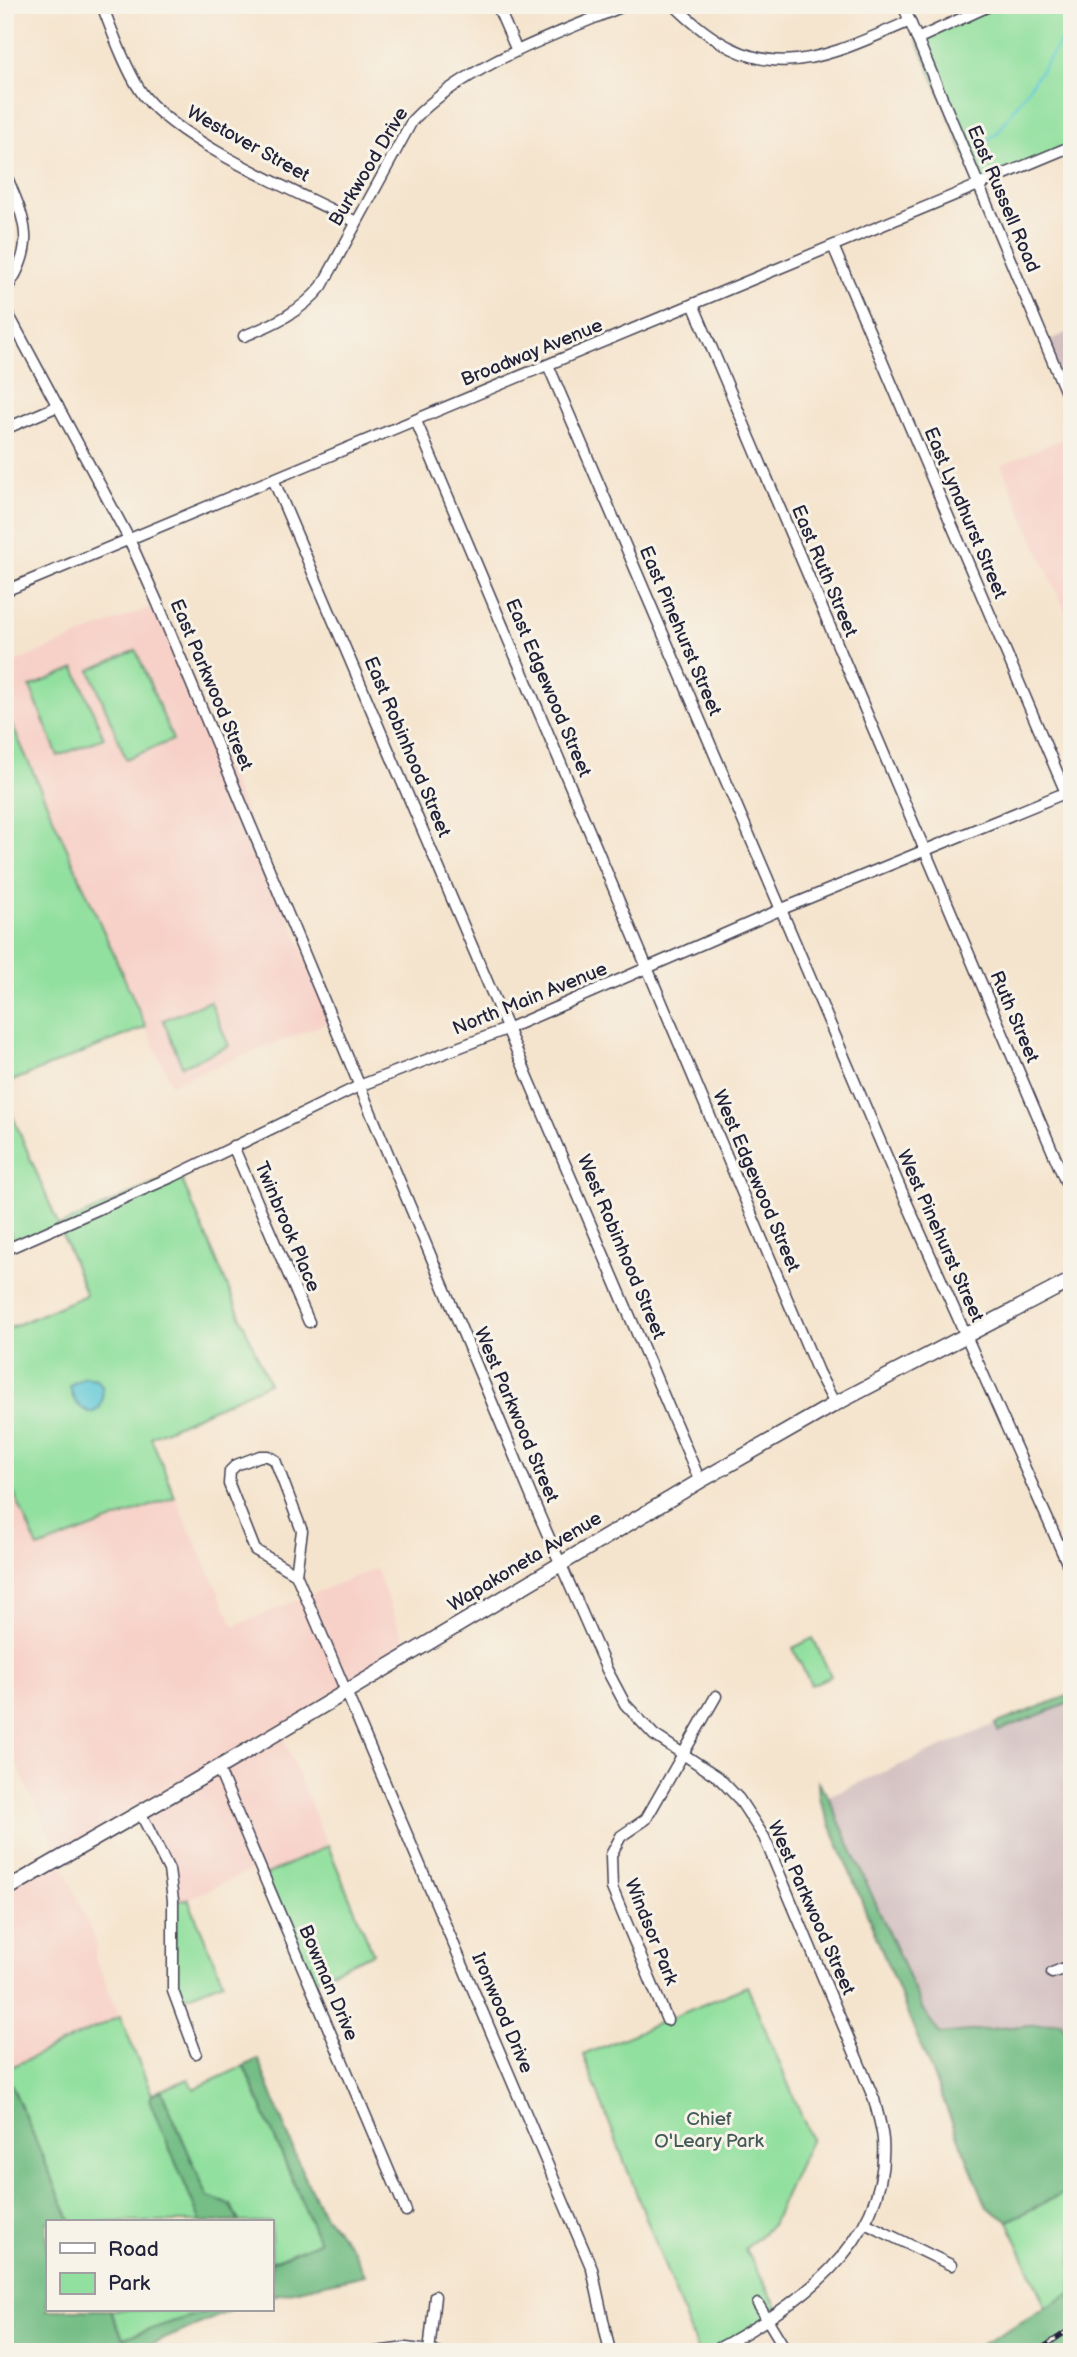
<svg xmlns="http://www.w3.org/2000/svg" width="1077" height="2357" font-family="'Balsamiq Sans',sans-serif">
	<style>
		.built { fill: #f7d1c8 }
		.industrial { fill: #d2bfc0 }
		.green { fill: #92e09f; stroke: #5a816d; stroke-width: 2 }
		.forest { fill: #75be86; stroke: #4c7060; stroke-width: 2 }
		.water { fill: #5cc7d7; stroke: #3f7489; stroke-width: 2 }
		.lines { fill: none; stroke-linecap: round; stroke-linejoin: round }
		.stream { stroke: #5cc7d7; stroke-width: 2.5 }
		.minor-casing { stroke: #423f51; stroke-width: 13 }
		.major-casing { stroke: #423f51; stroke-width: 17 }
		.minor { stroke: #fff; stroke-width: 10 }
		.major { stroke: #fff; stroke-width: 14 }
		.rail-casing { stroke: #22223b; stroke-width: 5 }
		.rail { stroke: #f7f3e8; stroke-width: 2.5; stroke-dasharray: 8; stroke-linecap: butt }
		.labels { text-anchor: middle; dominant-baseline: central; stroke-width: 6; stroke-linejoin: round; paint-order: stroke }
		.street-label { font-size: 19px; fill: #22223b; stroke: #f7f3e8 }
		.park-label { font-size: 19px; fill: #445b59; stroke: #f7f3e8 }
	</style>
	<rect width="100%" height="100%" fill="#f7f3e8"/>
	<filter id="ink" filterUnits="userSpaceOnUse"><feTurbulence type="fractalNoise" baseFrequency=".0143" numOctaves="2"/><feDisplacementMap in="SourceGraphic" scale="14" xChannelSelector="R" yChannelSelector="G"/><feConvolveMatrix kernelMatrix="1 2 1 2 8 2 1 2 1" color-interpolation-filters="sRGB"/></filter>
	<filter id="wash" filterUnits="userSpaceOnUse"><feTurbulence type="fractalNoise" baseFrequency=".00686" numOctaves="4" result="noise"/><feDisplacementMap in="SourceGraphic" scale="28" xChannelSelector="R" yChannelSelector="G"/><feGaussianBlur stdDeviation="1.57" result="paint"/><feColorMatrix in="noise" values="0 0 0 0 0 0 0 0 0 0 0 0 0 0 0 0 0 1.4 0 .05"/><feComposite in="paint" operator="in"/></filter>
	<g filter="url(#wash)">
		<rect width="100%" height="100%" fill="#f5e4cd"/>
		<g class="built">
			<polygon points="1072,435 1072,627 1001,465"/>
			<polygon points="158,604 333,1021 171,1084 5,709 5,666"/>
			<polygon points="5,1473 38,1548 175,1497 234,1626 376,1568 409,1654 280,1731 328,1846 263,1876 259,1867 188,1899 173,1900 169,1870 140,1812 60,1858 97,1945 95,1957 120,2016 5,2069 5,1890 59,1857 5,1738"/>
		</g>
		<g class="industrial">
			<polygon points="1072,330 1072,407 1045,343"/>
			<polygon points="1072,1702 1072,2048 1061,2022 941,2034 923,2010 828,1796 995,1724 999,1731"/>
		</g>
		<g class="green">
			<polygon points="991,5 1072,5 1072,146 978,185 917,39"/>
			<polygon points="136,650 173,740 126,759 90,670"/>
			<polygon points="75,668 104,738 58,756 30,687"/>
			<polygon points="5,709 146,1027 5,1084"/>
			<polygon points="210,1001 229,1046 182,1066 163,1020"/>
			<polygon points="5,1098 59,1226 179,1173 269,1383 151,1437 175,1497 38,1548 5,1473 5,1330 86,1295 59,1226 15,1245 5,1221"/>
			<polygon points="813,1638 831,1676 811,1685 793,1648"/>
			<polygon points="328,1846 373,1953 309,1982 263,1876"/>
			<polygon points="188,1899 223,1982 176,2001 173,1900"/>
			<polygon points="747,1986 811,2138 772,2225 745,2249 779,2310 712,2352 698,2352 583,2055"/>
			<polygon points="120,2016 152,2094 150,2102 201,2222 71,2222 5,2070"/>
			<polygon points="244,2066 319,2242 271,2262 271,2222 239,2222 231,2205 208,2197 161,2090 189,2079 194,2089"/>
			<polygon points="1072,2189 1072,2293 1046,2308 1008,2221"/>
			<polygon points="110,2310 206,2310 187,2319 123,2338"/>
		</g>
		<g class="forest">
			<polygon points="1072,1694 1072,1702 998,1731 995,1724"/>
			<polygon points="818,1782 828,1796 923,2010 940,2034 1061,2022 1072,2048 1072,2189 1008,2221 987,2207 819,1797"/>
			<polygon points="258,2059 301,2169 323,2214 352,2248 365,2275 271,2296 271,2262 319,2242 244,2066"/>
			<path d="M5,2070L71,2222H47V2310H110L123,2338C159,2328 195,2310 232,2310L134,2352H5Z"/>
			<polygon points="161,2090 208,2197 231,2205 239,2222 201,2222 150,2102 152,2094"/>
			<polygon points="1072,2293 1072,2352 969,2352"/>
		</g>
		<path class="water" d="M85,1377L96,1379L102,1386C103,1398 104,1409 91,1413C77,1407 72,1400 70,1385Z"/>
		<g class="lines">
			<polyline class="stream" points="983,145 998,132 1072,26"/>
		</g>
	</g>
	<g filter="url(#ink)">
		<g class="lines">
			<defs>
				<g id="minor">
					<path d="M102,5C111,29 129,78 145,97C184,145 298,192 356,222"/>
					<polyline points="497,5 517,51"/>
					<path d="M674,5C760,90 813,63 910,21"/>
					<polyline points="903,5 1072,407"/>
					<polyline points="917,39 991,5"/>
					<path d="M5,173C25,220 38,245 5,291"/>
					<polyline points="833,246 1072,807"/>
					<polyline points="693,304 1072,1197"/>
					<path d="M5,308L129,539L158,604L540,1517L607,1670L625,1704L654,1735L718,1777L739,1799L764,1837L874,2099C877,2112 882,2127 883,2140C890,2245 792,2309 712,2352"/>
					<path d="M244,336C274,324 301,312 322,286L412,121C464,65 557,34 626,5"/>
					<polyline points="548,365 898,1183 1072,1574"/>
					<polyline points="416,421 818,1372 835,1404"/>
					<polyline points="5,429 58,406"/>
					<polyline points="273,479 700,1481"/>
					<polyline points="5,591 1072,146"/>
					<polyline points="233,1146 309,1322"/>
					<polyline points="5,1250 174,1176 359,1086 509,1028 782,909 1072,790"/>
					<polyline points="296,1574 255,1550 229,1484 230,1471 236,1465 260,1456 268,1456 275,1460 302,1531 296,1574 592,2269 610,2352"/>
					<polyline points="218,1768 406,2211"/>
					<polyline points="140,1812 169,1870 173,1900 173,1991 196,2053"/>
					<polyline points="1052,1973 1072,1965"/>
					<polyline points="667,2020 612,1888 611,1855 621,1836 646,1819 716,1696"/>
					<polyline points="865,2223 951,2265"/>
					<polyline points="758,2304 787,2352"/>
					<polyline points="376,2352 406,2348 437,2352"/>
					<polyline points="429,2352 435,2296"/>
				</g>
				<polyline id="major" points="5,1890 218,1768 700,1481 835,1404 1072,1280"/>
			</defs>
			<use href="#minor" class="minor-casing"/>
			<use href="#major" class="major-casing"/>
			<use href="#minor" class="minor"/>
			<use href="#major" class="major"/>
			<defs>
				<polyline id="rail" points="1036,2352 1072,2328"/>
			</defs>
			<use href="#rail" class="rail-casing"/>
			<use href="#rail" class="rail"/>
		</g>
	</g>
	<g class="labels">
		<g class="street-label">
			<text transform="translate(248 144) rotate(29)">Westover Street</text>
			<text transform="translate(369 167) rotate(-59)">Burkwood Drive</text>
			<text transform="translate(1003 199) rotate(67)">East Russell Road</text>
			<text transform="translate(532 353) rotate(-22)">Broadway Avenue</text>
			<text transform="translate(965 513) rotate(67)">East Lyndhurst Street</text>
			<text transform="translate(824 571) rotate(67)">East Ruth Street</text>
			<text transform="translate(680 631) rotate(67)">East Pinehurst Street</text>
			<text transform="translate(211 685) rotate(67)">East Parkwood Street</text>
			<text transform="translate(548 688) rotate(67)">East Edgewood Street</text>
			<text transform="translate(407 747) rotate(67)">East Robinhood Street</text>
			<text transform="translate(530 999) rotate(-22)">North Main Avenue</text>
			<text transform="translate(1014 1017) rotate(67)">Ruth Street</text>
			<text transform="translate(756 1181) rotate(67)">West Edgewood Street</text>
			<text transform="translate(287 1227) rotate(67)">Twinbrook Place</text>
			<text transform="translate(940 1236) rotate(66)">West Pinehurst Street</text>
			<text transform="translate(621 1247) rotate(67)">West Robinhood Street</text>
			<text transform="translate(516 1415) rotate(67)">West Parkwood Street</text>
			<text transform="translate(525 1562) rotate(-31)">Wapakoneta Avenue</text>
			<text transform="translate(811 1908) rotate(66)">West Parkwood Street</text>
			<text transform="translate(651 1932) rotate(68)">Windsor Park</text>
			<text transform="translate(328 1983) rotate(67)">Bowman Drive</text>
			<text transform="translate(502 2013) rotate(67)">Ironwood Drive</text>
		</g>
		<g class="park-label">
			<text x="709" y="2119">Chief<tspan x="709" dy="22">O'Leary Park</tspan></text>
		</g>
	</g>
	<rect width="1077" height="2357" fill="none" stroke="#f7f3e8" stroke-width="28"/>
	<rect x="46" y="2220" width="228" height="91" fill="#f7f3e8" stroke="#a29fa3" stroke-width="2"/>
	<rect x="60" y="2243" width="35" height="10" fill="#ffffff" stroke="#a29fa3" stroke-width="2"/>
	<text x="108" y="2256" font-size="21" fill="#22223b">Road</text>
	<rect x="60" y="2273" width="35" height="21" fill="#92e09f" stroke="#a29fa3" stroke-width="2"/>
	<text x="108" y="2290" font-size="21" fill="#22223b">Park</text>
</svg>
